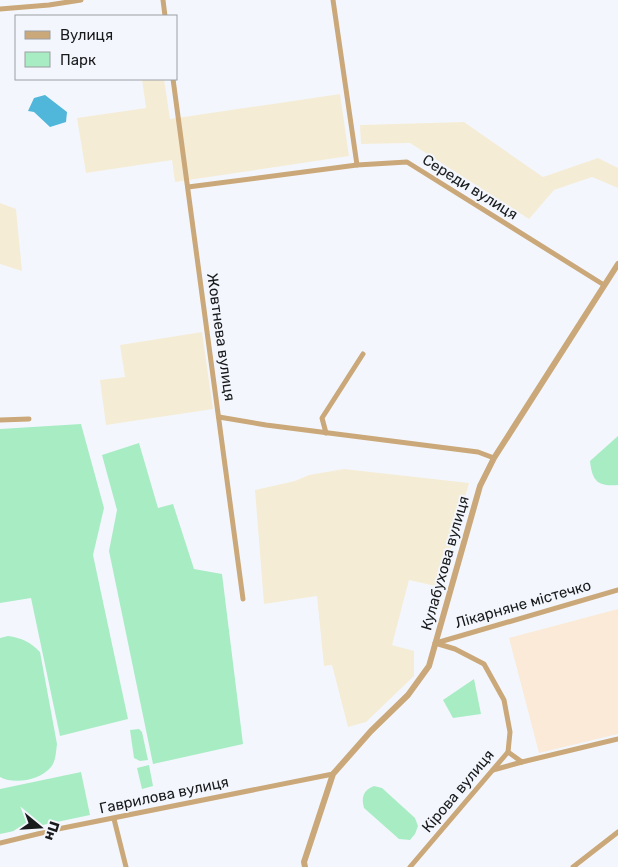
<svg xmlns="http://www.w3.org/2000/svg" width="618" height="867" font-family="Rubik,sans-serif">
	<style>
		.industrial { fill: #f5ecd6 }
		.medical { fill: #faead7 }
		.green { fill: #a8ecc4 }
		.water { fill: #50b6da }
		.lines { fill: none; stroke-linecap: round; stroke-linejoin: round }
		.minor { stroke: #cba879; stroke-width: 5 }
		.tertiary { stroke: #cba879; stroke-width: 6 }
		.labels { text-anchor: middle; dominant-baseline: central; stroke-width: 4; stroke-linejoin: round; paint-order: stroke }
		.street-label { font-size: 15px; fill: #191a1c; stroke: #f3f7fd }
	</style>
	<rect width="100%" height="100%" fill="#f3f7fd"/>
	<g class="industrial">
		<polygon points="142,79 164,79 170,119 340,94 349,156 175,182 172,160 86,173 77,118 146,108"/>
		<polygon points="464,122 543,177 598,158 618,168 618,188 592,177 554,190 529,219 410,143 361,144 360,125"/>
		<polygon points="0,203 16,209 22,271 0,264"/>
		<polygon points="202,332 213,409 106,425 100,380 125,377 120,345"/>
		<polygon points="344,469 469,483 440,587 409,580 392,645 414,651 414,676 366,722 348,727 332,665 324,666 317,596 264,604 255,490 295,481 309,475"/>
	</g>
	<polygon class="medical" points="618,609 618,734 539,753 509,638"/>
	<g class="green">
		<polygon points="81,424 104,508 93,555 128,719 60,736 31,598 0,603 0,429"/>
		<path d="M618,436V485C598,487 592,481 590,461Z"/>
		<polygon points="139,443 158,508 173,504 194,569 222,574 243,744 153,764 109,551 117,510 102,455"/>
		<path d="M8,636C22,638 30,642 40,652L57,744C56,751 56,761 51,767C41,780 14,785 0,777V638Z"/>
		<polygon points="474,679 481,714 453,718 443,700"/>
		<polygon points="139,729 142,732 148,760 140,761 134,758 130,730"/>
		<polygon points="149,765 153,786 142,789 137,768"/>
		<polygon points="81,772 90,815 0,834 0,789"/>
		<path d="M374,786L382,788L415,818L418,826L415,834L410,840L399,839L364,808C361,798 363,790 374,786Z"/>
	</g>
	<polygon class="water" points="45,95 67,112 66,122 50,127 34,112 28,111 34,98"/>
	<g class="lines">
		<g class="minor">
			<polyline points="163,0 165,16"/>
			<polyline points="333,0 357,165"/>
			<polyline points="0,9 49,5 81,0"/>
			<polyline points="173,79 243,599"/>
			<polyline points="188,187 357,165 407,162 604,285"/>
			<polyline points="219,417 266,425 478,452 494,458"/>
			<polyline points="0,420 29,419"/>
			<polyline points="326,433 322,418 363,354"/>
			<polyline points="436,643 618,590"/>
			<polyline points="508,752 522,762 618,739"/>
			<polyline points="493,770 522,762"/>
			<polyline points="114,819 126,867"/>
			<polyline points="0,843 58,829 333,774"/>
			<polyline points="410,867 508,752 510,732 504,700 484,664 455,649 435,643"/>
			<polyline points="573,867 618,832"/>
		</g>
		<polyline class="tertiary" points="305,867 304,862 333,774 371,731 408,695 429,666 480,486 494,458 618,264"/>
	</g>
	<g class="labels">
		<g class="street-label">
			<text transform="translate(470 187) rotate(32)">Середи вулиця</text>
			<text transform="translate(221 337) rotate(82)">Жовтнева вулиця</text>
			<text transform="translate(445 563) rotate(-74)">Кулабухова вулиця</text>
			<text transform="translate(523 604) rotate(-16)">Лікарняне містечко</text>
			<text transform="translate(458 791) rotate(-50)">Кірова вулиця</text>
			<text transform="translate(164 795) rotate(-12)">Гаврилова вулиця</text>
		</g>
	</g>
	<rect x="15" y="15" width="162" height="65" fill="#f3f7fd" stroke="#9c9fa3"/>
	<rect x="25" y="31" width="25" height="8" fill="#cba879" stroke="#9c9fa3"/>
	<text x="60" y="40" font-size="15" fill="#191a1c">Вулиця</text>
	<rect x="25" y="52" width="25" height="15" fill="#a8ecc4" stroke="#9c9fa3"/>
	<text x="60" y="65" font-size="15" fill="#191a1c">Парк</text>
	<g transform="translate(40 827) rotate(108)" stroke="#f3f7fd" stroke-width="4" paint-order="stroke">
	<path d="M0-4L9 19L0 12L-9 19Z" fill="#191a1c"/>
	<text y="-8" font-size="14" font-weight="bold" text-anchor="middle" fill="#191a1c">Пн</text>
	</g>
</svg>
